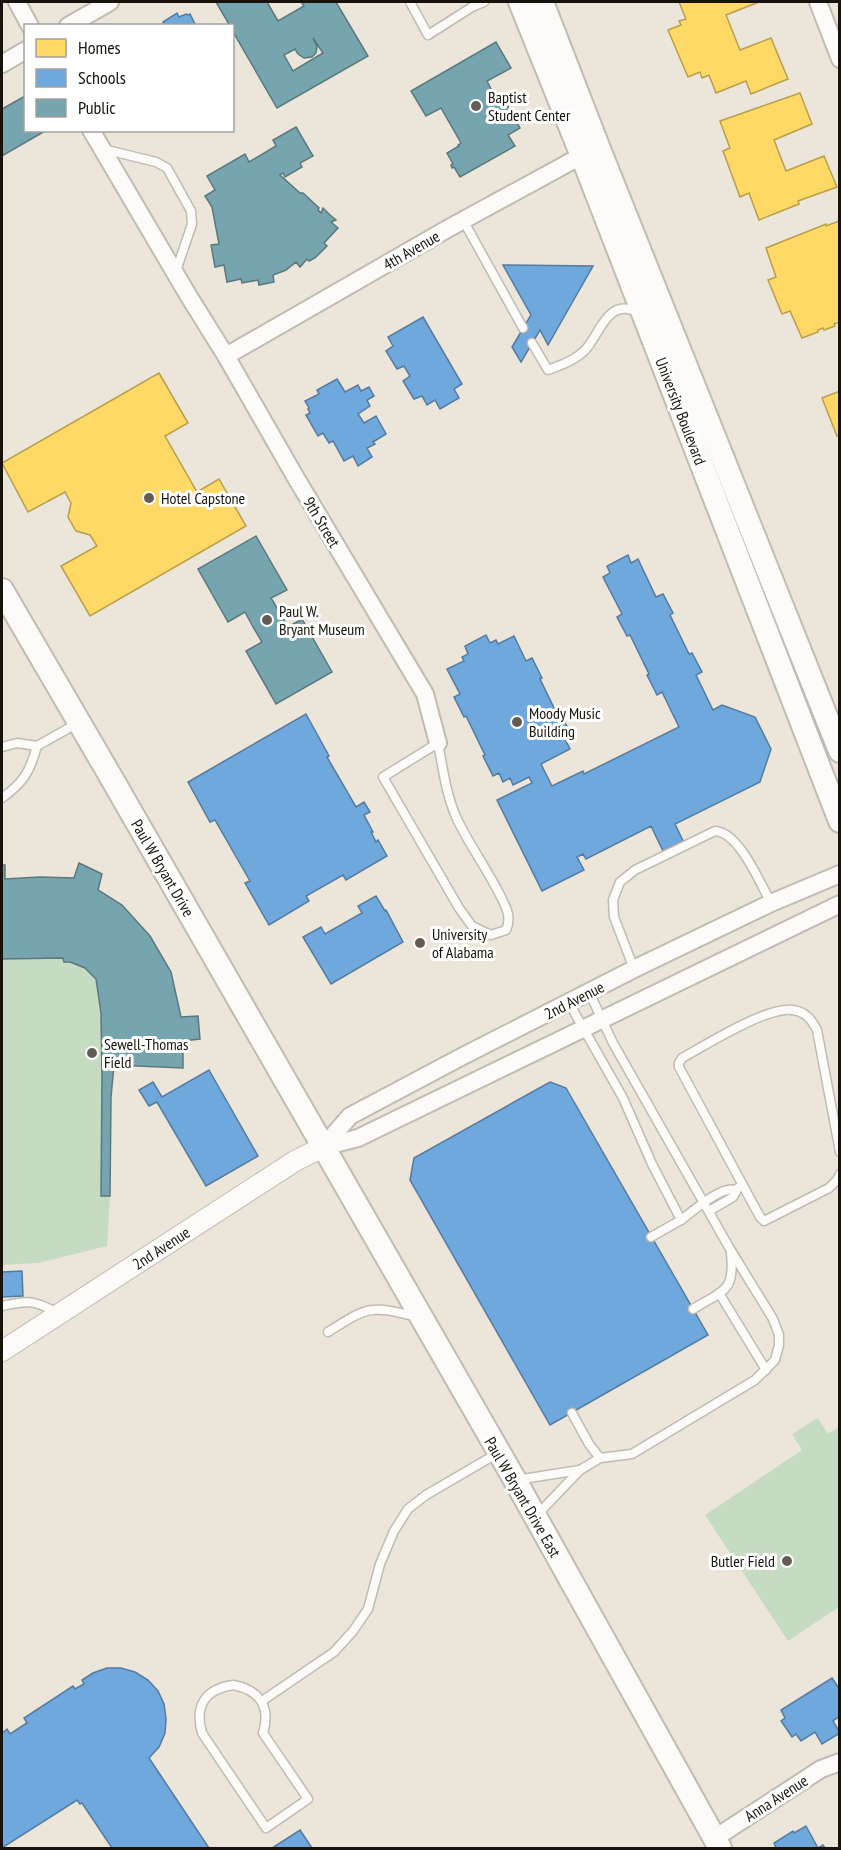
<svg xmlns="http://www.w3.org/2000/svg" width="841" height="1850" font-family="'PT Sans Narrow',sans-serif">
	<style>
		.green { fill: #c6dcc2 }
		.homes { fill: #ffd966; stroke: #b99e4b; stroke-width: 1.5 }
		.schools { fill: #6fa8dc; stroke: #557b9e; stroke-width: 1.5 }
		.public { fill: #76a5af; stroke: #5a797e; stroke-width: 1.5; fill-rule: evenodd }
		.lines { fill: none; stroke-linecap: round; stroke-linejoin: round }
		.service-casing { stroke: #c1bbb2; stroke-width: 11 }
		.minor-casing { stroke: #c1bbb2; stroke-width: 20 }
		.tertiary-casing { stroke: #c1bbb2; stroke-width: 22 }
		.secondary-casing { stroke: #c1bbb2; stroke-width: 26 }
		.service { stroke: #fcfbf9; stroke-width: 8 }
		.minor { stroke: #fcfbf9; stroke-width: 16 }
		.tertiary { stroke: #fcfbf9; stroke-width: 20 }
		.secondary { stroke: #fcfbf9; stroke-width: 22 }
		.poi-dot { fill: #625c54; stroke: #fff; stroke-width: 2 }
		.labels { text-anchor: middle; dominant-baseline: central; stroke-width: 6; stroke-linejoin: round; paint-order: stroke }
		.poi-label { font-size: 16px; fill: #17130c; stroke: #fff; text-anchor: start }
		.street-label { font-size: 16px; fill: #17130c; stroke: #fff }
	</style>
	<rect width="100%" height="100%" fill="#ece5da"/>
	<g class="green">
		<polygon points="79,863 102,874 98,890 122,905 150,936 171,972 181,1016 198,1016 200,1039 183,1041 183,1068 114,1065 111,1097 110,1196 107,1246 38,1263 2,1265 2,865 5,865 6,879 40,877 74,878"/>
		<polygon points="818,1418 828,1434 839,1427 839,1607 788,1641 705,1515 802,1450 792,1434"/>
	</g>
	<g class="homes">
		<polygon points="679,2 759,2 726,15 740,50 771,38 788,79 751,94 746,81 716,93 709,75 702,78 700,72 688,77 668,30 681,25 679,21 686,19"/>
		<polygon points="800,93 812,124 774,140 786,171 824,156 837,187 798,201 799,204 759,220 749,193 740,197 723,151 730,148 720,121"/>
		<polygon points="839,221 840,322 834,324 835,326 824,330 823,328 818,330 818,332 802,338 790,311 782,314 768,280 776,277 766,248 826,224 826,226"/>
		<polygon points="159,373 188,423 165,436 197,492 219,479 246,526 90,616 61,566 97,546 90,535 76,531 68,517 71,503 65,492 28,512 2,463"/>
		<polygon points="840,391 840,435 837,436 822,398"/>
	</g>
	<g class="schools">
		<polygon points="177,13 179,17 186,14 188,15 190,14 196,26 165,26 163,22"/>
		<polygon points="503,265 593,266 548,345 540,330 521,362 512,347 531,315"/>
		<polygon points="423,317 462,384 454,389 459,398 440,409 435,400 427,405 422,396 414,399 403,381 410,376 404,366 397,369 386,351 393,346 388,337"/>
		<polygon points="337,379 345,392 358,385 361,391 369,387 374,396 367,400 370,406 358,414 364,423 376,416 386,434 373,442 375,444 367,448 372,457 358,466 353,456 344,461 333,441 329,443 323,433 318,436 306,415 310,413 308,409 309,408 305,401 319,394 317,390"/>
		<polygon points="628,555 631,563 638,559 656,597 663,594 673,613 670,615 689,654 692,653 702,672 696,675 713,710 722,705 755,717 771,749 760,782 675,824 683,841 663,851 651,826 586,859 583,854 577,857 584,870 542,891 497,800 532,783 529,777 513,785 510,778 503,782 499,773 493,776 483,756 485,755 466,716 464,717 454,697 460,694 447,669 464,661 462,657 468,654 465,646 486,635 490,643 496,640 498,644 514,636 526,661 532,658 542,678 540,679 559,718 562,717 572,736 565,739 570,749 541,764 552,786 583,771 584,774 679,727 662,692 657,695 647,675 649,674 630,635 627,636 617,617 622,614 603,577 610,573 607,566"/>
		<polygon points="306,714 329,756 327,757 356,807 364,802 370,812 364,815 373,832 371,832 376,842 378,840 387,856 346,880 343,875 306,896 309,901 269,925 245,883 250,881 215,820 210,822 188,782"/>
		<polygon points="376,896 385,911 386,910 403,942 331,984 303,937 321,927 325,934 362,913 358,906"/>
		<polygon points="209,1070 258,1156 206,1186 157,1102 149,1106 139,1090 153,1082 162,1097"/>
		<polygon points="550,1082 566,1088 708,1335 550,1425 410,1180 414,1158"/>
		<polygon points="22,1271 23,1296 2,1297 2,1272"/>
		<polygon points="107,1668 121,1668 135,1672 148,1680 158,1691 164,1704 166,1719 165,1733 159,1747 149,1758 209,1848 112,1848 82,1803 80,1804 77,1800 2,1848 2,1733 7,1729 10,1734 27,1723 24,1718 73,1686 75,1689 84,1684 82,1680 93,1673"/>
		<polygon points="832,1678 840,1690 840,1716 833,1721 840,1733 822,1744 815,1732 801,1741 796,1734 792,1737 781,1721 785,1718 781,1710"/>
		<polygon points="806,1826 818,1848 823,1845 825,1848 776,1848 774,1843 793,1831 794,1833"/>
		<polygon points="300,1830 312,1848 272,1848"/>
	</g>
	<g class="public">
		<path d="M216,2H267L278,21L304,6L301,2H336L368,56L277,108L232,30V26H230ZM313,38L323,53L293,71L284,55L295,49L298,54L304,58L312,57L316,53L317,47Z"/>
		<polygon points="496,42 511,68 487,81 492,91 501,94 520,128 508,135 515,146 460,177 454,167 452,168 451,165 453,164 447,153 459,146 458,145 461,143 441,108 426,116 411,91"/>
		<polygon points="25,96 26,130 45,131 2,156 2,109"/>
		<polygon points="296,127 313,156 300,163 302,167 285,177 283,173 280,175 300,193 303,193 319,208 318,210 321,213 323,208 330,215 336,220 331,222 338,228 324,243 327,246 315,258 309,261 307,259 300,267 296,262 286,270 273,275 274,282 259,285 258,280 242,283 241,279 227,282 224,265 215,267 211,245 219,244 212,207 205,196 215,190 207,176 245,154 249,162 276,146 273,140"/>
		<polygon points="256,536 287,590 271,598 288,627 302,619 332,672 276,704 246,651 262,642 253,627 245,612 228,622 198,569"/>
		<polygon points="79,863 102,874 98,890 122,905 150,936 171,972 181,1017 198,1016 200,1039 183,1041 183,1068 114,1065 111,1097 110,1196 101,1196 102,1078 101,1013 96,979 85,968 70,962 64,962 63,958 2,959 2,865 5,865 5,879 40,877 74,878"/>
	</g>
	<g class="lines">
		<defs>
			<g id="service">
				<polyline points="410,2 428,35 472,7 484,2"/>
				<polyline points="103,149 156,162 167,168 191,211 192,224 175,274"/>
				<polyline points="463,220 523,328"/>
				<path d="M532,343L548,370C561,365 576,360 586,349C599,335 608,297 637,312"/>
				<path d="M438,743C443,769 446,795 457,819C470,846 487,869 500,895C506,907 512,917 506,930L491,935L472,926L459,908L383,777Z"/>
				<polyline points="2,747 17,743 37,746 78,723"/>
				<path d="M2,798C23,783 30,772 37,746"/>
				<path d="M634,969L614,917L613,900L620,882L635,870L715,831C739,832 760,883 771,903"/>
				<polyline points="569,1003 623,1098 652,1164 681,1220 651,1237"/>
				<path d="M840,1152L817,1030C812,1020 806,1012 793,1010C767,1006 706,1045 682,1058L679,1063V1067L760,1217L764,1221L829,1188L837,1180L840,1174"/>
				<polyline points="709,1211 733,1197 738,1188"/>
				<path d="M681,1220C693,1211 721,1186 735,1190"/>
				<polyline points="719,1293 766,1370"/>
				<path d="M2,1306C28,1300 34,1300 58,1313"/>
				<path d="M693,1309C724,1290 735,1292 731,1253"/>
				<path d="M328,1332C369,1306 370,1305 417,1317"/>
				<polyline points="572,1413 589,1444 600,1458"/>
				<polyline points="516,1480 580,1470"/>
				<polyline points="537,1515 580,1470 600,1458 632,1454 755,1380 775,1360 779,1345 779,1335 773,1319 730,1249 613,1043 589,992"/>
				<path d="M233,1685C260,1690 271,1707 263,1733L308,1799L266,1828L202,1733C194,1705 206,1689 233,1685Z"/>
				<polyline points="262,1701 334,1652 353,1631 368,1609 380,1564 394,1531 408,1509 426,1495 498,1453"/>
			</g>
			<g id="minor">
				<polyline points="17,2 30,26"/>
				<polyline points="818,2 840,59"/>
				<polyline points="68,26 110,2"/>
				<polyline points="2,64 26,50"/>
				<polyline points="91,130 188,295 226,356 296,478 425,694 438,743"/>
				<polyline points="226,356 449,228 570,162 592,151"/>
				<polyline points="323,1147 350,1116 463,1056 638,967 771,903 840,874"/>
				<polyline points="323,1147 358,1138 840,904"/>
				<polyline points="715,1838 821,1769 840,1762"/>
			</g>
			<polyline id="tertiary" points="2,1351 295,1161 323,1147"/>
			<g id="secondary">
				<polyline points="520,2 582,156 840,821"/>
				<polyline points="542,2 599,149 840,751"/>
				<polyline points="2,590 104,765 515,1480 720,1848"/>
			</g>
		</defs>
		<use href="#service" class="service-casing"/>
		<use href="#minor" class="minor-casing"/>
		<use href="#tertiary" class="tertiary-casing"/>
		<use href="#secondary" class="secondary-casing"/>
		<use href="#service" class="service"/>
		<use href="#minor" class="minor"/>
		<use href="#tertiary" class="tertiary"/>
		<use href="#secondary" class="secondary"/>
	</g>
	<g class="poi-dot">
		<circle cx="476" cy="106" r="6"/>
		<circle cx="149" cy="498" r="6"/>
		<circle cx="267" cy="620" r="6"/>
		<circle cx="517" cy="722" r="6"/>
		<circle cx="420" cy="943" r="6"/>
		<circle cx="92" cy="1053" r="6"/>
		<circle cx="787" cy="1561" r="6"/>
	</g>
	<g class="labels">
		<g class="poi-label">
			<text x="488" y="97">Baptist<tspan x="488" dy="18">Student Center</tspan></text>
			<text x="161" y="498">Hotel Capstone</text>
			<text x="279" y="611">Paul W.<tspan x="279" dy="18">Bryant Museum</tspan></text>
			<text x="529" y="713">Moody Music<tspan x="529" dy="18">Building</tspan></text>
			<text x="432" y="934">University<tspan x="432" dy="18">of Alabama</tspan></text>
			<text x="104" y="1044">Sewell-Thomas<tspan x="104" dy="18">Field</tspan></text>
			<text x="775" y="1561" text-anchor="end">Butler Field</text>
		</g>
		<g class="street-label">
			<text transform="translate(411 250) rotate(-30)">4th Avenue</text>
			<text transform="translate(681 411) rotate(69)">University Boulevard</text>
			<text transform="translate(322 522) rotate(59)">9th Street</text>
			<text transform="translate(163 868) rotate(60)">Paul W Bryant Drive</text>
			<text transform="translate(574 1000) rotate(-27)">2nd Avenue</text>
			<text transform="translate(161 1248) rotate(-33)">2nd Avenue</text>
			<text transform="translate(523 1497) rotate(60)">Paul W Bryant Drive East</text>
			<text transform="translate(776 1798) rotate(-33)">Anna Avenue</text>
		</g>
	</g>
	<rect width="841" height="1850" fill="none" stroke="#17130c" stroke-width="6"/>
	<rect x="24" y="24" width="210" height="108" fill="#ffffff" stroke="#a2a19e" stroke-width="1.5"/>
	<rect x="36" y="39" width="30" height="18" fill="#ffd966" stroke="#a2a19e" stroke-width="1.5"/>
	<text x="78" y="54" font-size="18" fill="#17130c">Homes</text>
	<rect x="36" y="69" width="30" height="18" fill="#6fa8dc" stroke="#a2a19e" stroke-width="1.5"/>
	<text x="78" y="84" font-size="18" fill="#17130c">Schools</text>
	<rect x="36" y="99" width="30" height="18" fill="#76a5af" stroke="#a2a19e" stroke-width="1.5"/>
	<text x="78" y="114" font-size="18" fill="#17130c">Public</text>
</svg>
